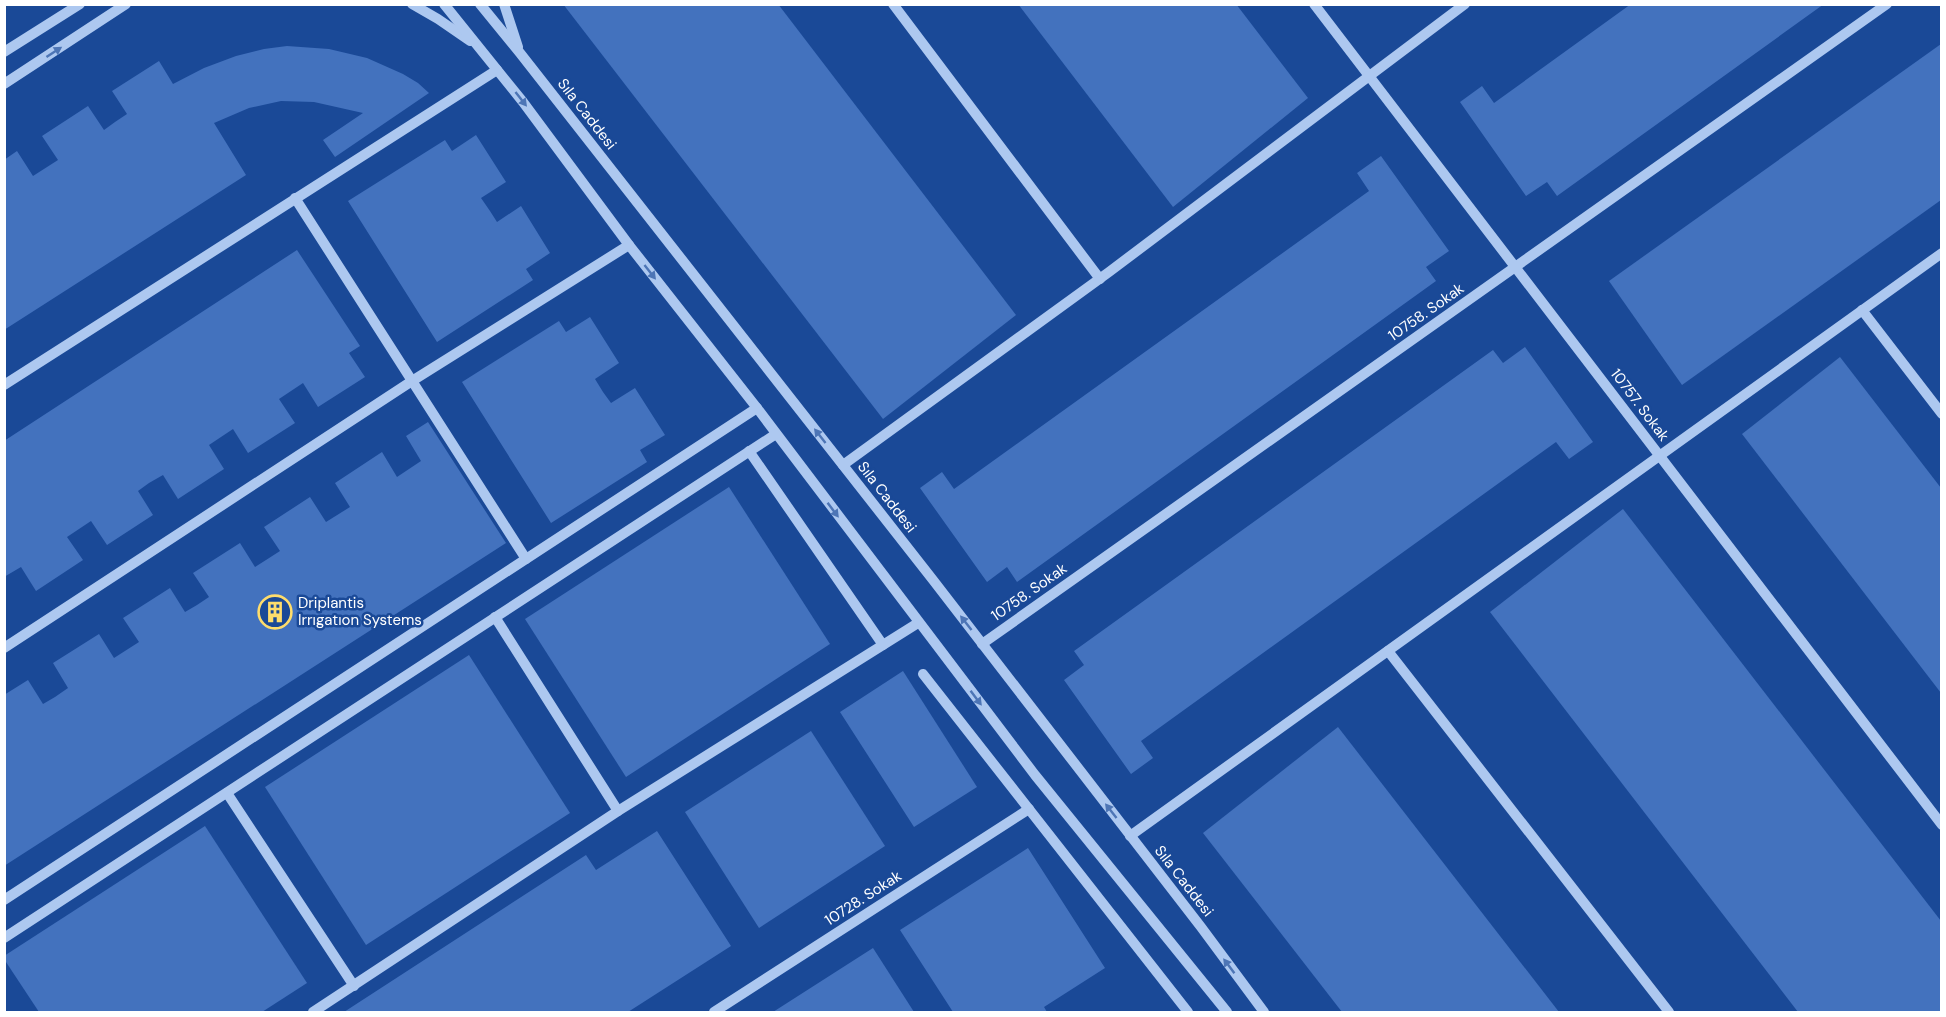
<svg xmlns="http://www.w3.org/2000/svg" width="1946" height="1017" font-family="'DM Sans',sans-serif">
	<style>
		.building { fill: #4372be }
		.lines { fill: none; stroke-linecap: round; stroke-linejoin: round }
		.minor { stroke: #adc8f0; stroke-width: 10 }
		.oneway { fill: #4d75b6 }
		.labels { text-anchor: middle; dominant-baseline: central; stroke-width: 5; stroke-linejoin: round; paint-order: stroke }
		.street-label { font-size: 15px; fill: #fff; stroke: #1a4997 }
		.poi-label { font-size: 15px; fill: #fff; stroke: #1a4997; text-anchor: start }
	</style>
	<rect width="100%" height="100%" fill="#1a4997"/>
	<g class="building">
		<polygon points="563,4 778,4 1016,315 883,419"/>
		<polygon points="1018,4 1236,4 1308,98 1173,207"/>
		<polygon points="1631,4 1824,4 1557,196 1547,182 1526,196 1460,102 1482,86 1494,103"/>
		<polygon points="1941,44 1941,200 1682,385 1609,281"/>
		<polygon points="287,46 329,49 367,58 403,74 418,83 429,93 335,157 323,140 363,113 314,102 281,101 249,108 214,123 246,175 4,330 4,160 17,151 33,176 58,160 42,136 88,106 104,130 115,122 127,114 112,91 159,61 173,84 204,68 236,56 264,49"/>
		<polygon points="476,135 506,182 481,198 490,211 497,222 521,206 550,253 526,269 533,280 437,342 348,201 445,140 452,151"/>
		<polygon points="1381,156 1449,251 1426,267 1436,281 1017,582 1007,567 987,582 920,488 942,472 954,489 1369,191 1357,173"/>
		<polygon points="297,250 360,346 349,353 365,377 318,407 303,383 279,399 295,423 248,453 233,429 209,445 224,469 178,499 163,475 149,483 138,491 153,515 107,545 91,521 67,537 83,560 36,591 21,567 4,577 4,441"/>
		<polygon points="590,317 619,363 595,379 603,392 611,403 635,388 665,435 640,450 647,462 551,523 462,382 559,321 566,332"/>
		<polygon points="1525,347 1593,442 1569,459 1556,442 1141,741 1153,758 1131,774 1064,680 1084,665 1074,651 1493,350 1503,363"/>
		<polygon points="1840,357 1941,488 1941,693 1742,434"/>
		<polygon points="428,422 506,543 4,866 4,695 28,680 43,704 55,697 68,688 53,663 99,634 114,658 139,642 123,618 170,588 185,612 197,605 209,597 193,573 240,543 255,567 266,560 280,551 264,527 310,497 326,522 350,507 335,483 382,452 397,477 421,461 406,436"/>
		<polygon points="729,487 830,644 626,777 525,619"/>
		<polygon points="1623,509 1941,921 1941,1012 1798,1012 1490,612"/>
		<polygon points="469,655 570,813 366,945 265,787"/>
		<polygon points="903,671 977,787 914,827 840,712"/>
		<polygon points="1338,727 1559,1012 1342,1012 1203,833"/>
		<polygon points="811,731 885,846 759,928 685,812"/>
		<polygon points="205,826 307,983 262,1012 39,1012 4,959 4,956"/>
		<polygon points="657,831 731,946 628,1012 344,1012 586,855 596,870"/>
		<polygon points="1028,848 1105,968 1044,1007 1047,1012 953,1012 900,930"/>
		<polygon points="873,948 914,1012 773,1012"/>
	</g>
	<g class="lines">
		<g class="minor">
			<polyline points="412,4 438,19 470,41"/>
			<polyline points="444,4 523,102 629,245 757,408 1035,775 1227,1012"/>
			<polyline points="480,4 520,53 933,580 1201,927 1264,1012"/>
			<polyline points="504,4 518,47"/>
			<polyline points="893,4 1100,279"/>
			<polyline points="1314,4 1942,825"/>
			<polyline points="4,52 80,4"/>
			<polyline points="4,84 126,4"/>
			<polyline points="295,198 526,559"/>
			<polyline points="1862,310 1942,414"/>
			<polyline points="4,385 497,70"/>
			<polyline points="749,451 883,645"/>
			<polyline points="843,465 1109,272 1465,4"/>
			<polyline points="495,617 618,811"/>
			<polyline points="982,644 1887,4"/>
			<polyline points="4,648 412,381 629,245"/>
			<polyline points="1388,651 1669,1012"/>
			<polyline points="923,674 1188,1012"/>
			<polyline points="227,793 354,986"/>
			<polyline points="1130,836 1942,253"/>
			<polyline points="4,900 757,408"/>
			<polyline points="4,938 776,434"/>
			<polyline points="313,1012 618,811 918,623"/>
			<polyline points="714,1012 1029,809"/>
		</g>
	</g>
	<defs><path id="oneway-solid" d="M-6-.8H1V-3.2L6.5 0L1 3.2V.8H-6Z" transform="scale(1.5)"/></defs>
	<g class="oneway">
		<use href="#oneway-solid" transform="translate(54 52) rotate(-33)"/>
		<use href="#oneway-solid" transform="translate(521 99) rotate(52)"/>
		<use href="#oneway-solid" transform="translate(650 272) rotate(52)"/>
		<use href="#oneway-solid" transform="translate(820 436) rotate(-128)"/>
		<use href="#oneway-solid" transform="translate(833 510) rotate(53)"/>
		<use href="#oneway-solid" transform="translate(966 623) rotate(-128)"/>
		<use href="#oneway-solid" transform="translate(976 698) rotate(53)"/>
		<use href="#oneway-solid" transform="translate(1111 811) rotate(-128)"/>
		<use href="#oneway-solid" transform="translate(1229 966) rotate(-127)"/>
	</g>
	<defs>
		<symbol id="building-ring" viewBox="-11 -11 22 22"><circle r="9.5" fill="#1a4997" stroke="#ffdd6c" stroke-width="1.5"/><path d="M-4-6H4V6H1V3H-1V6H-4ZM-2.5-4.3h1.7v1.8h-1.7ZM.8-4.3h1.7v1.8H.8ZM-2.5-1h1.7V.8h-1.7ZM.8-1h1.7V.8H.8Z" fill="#ffdd6c"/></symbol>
	</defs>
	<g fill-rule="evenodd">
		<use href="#building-ring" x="256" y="593" width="38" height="38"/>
	</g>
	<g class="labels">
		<g class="street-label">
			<text transform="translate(587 114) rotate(52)">Sıla Caddesi</text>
			<text transform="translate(1426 312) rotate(-35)">10758. Sokak</text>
			<text transform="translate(1640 405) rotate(53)">10757. Sokak</text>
			<text transform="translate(887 497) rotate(52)">Sıla Caddesi</text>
			<text transform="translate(1029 592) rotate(-35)">10758. Sokak</text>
			<text transform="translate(1184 881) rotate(52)">Sıla Caddesi</text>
			<text transform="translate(863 898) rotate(-33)">10728. Sokak</text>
		</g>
		<g class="poi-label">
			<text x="298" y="603">Driplantis<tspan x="298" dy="17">Irrıgatıon Systems</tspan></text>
		</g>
	</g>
	<rect width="1946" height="1017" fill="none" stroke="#ffffff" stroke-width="12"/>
</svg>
